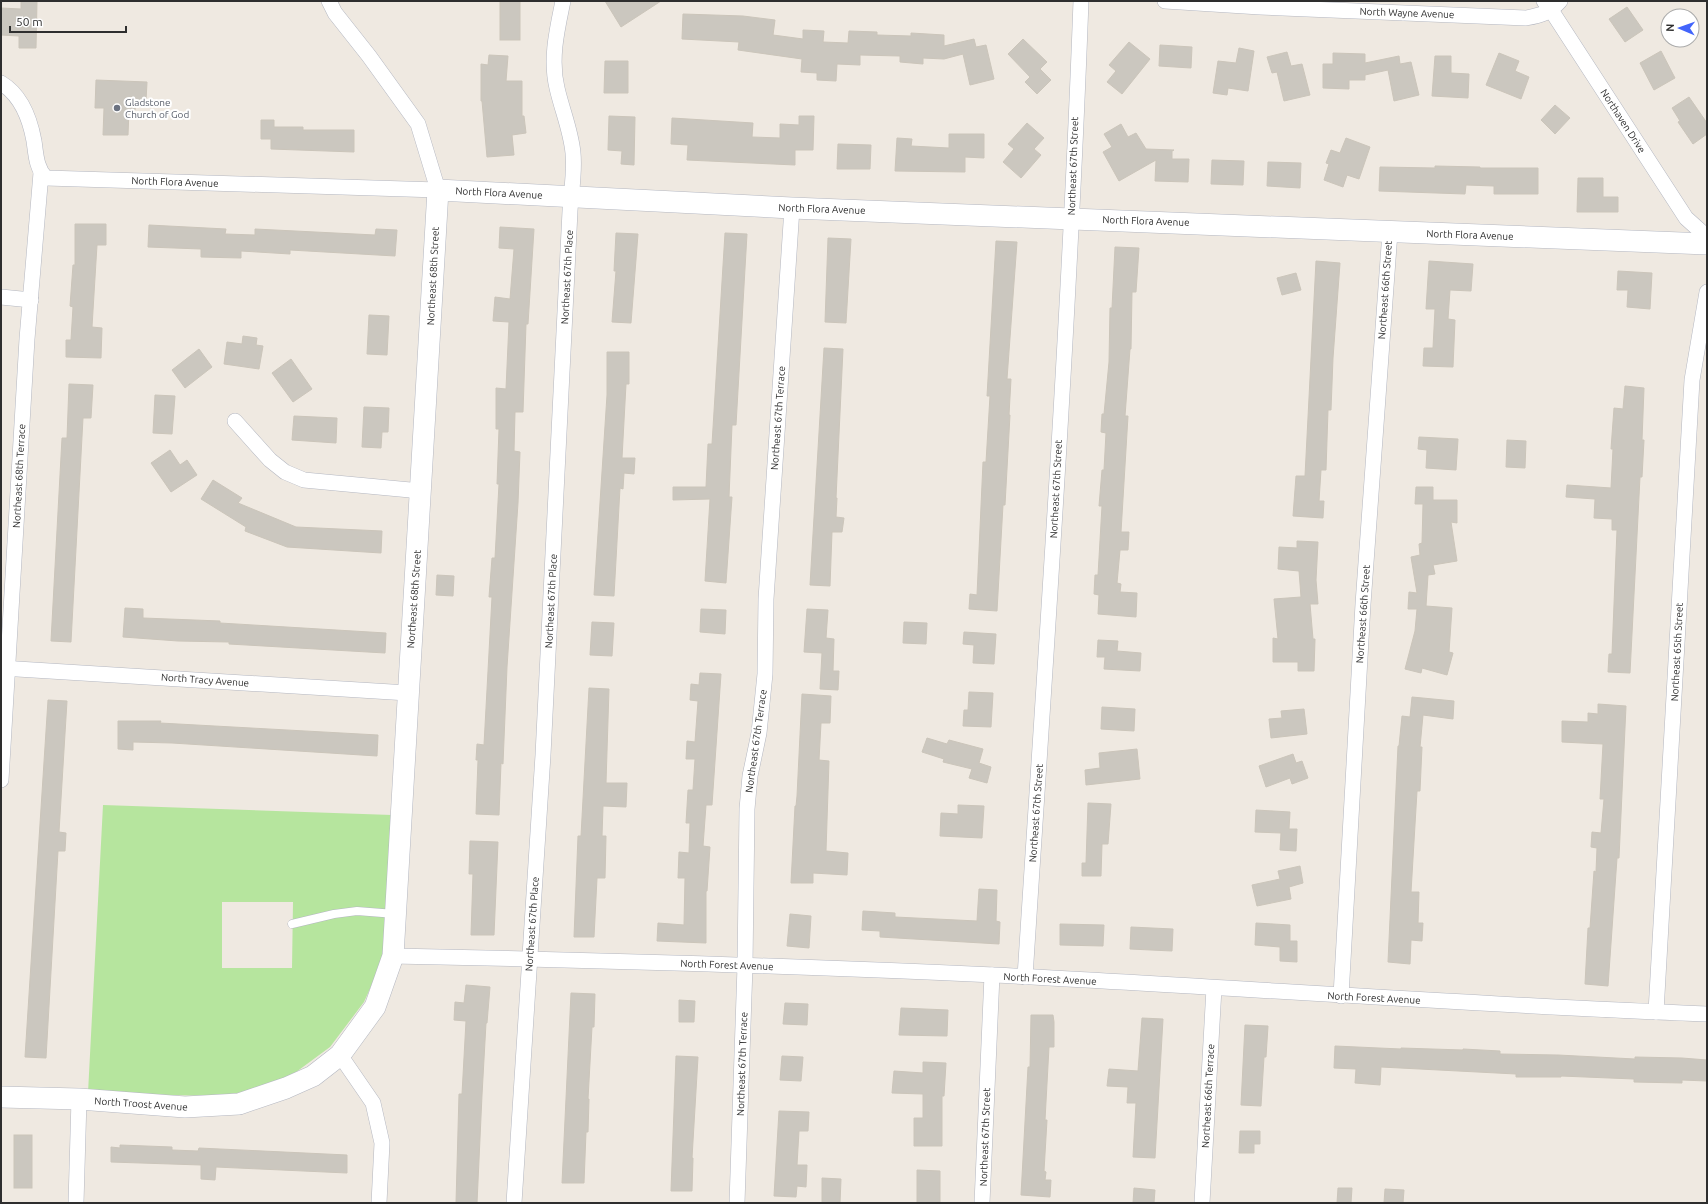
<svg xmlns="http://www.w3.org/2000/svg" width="1708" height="1204" font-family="Ubuntu,sans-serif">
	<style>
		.green { fill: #b6e59e; fill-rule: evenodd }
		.building { fill: #cbc7bf; stroke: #cbc5ba }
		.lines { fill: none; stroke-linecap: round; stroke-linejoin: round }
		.lane-casing { stroke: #b4b7c1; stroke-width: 9 }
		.street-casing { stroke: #b4b7c1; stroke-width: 16 }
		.secondary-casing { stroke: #b4b7c1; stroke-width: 22 }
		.lane { stroke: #fff; stroke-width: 8 }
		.street { stroke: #fff; stroke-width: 15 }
		.secondary { stroke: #fff; stroke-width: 21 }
		.worship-dot { fill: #6b7280; stroke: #fff; stroke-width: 1.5 }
		.labels { text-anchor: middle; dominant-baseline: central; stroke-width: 4; stroke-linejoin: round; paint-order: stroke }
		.street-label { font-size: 10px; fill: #2e2e2e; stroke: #fff }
		.worship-label { font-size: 10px; fill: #5b616d; stroke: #fff; text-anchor: start }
	</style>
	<rect width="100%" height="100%" fill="#efe9e1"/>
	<path class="green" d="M103,805L392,815L387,923L381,964L364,1002L330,1047L288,1078L245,1092L213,1096L88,1093ZM222,902H293L292,968H222Z"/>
	<g class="building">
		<polygon points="21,1 37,1 36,48 19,48 19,36 1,35 1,8 21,9"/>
		<rect x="500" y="1" width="20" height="39"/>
		<polygon points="605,1 661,1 621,27"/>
		<polygon points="1627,7 1643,30 1625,42 1609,19"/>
		<polygon points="683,14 743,16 775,20 773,35 803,39 803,30 824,31 823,42 848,43 849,31 877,32 877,35 911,36 911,33 944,35 944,46 974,39 976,47 986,45 994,79 970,85 963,54 944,59 923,58 923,64 900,62 900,56 860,55 860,65 837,64 836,81 817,80 817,73 801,72 802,59 738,50 739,42 682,39"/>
		<polygon points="1023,39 1047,62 1040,69 1051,80 1037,94 1025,82 1030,77 1008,54"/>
		<polygon points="1129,42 1150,59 1122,94 1107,82 1116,71 1109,65"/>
		<polygon points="1160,45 1192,47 1191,68 1159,66"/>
		<polygon points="1239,48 1254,51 1248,91 1228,88 1227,95 1213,93 1218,61 1236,63"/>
		<polygon points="1661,51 1675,78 1654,90 1640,63"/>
		<polygon points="1287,52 1291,66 1302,64 1310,95 1284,101 1277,72 1272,73 1267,57"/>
		<polygon points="1333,53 1365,54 1365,63 1399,56 1400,64 1411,62 1419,95 1394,101 1388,70 1365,75 1365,80 1349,80 1349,89 1323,88 1323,64 1333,64"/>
		<polygon points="1499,53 1519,61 1515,71 1529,77 1521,99 1486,85"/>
		<polygon points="489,55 508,56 506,81 522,81 522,116 524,116 526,133 512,135 514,155 487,157 482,101 481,101 481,64 488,65"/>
		<polygon points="1435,56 1451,56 1451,73 1469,74 1468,98 1432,96"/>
		<polygon points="605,61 628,61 628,93 604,93"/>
		<polygon points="96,80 147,82 146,101 136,101 135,110 129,110 128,135 103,135 104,108 95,108"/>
		<polygon points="1689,97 1707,123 1707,134 1693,144 1678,122 1680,121 1672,108"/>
		<polygon points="1555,105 1570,118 1555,134 1541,120"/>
		<polygon points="609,116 635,117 634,165 621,164 622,151 608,150"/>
		<polygon points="799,116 814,116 813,150 795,150 795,165 687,160 688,145 671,144 672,118 753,123 752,137 780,138 780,124 799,125"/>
		<polygon points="261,120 274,120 274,127 303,127 303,130 354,130 354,152 271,149 271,139 261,139"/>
		<polygon points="1027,123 1044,138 1034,149 1041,155 1021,178 1003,162 1014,149 1008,144"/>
		<polygon points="1121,124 1128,137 1136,133 1146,149 1174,150 1172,151 1172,159 1189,159 1188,182 1155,181 1156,160 1119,181 1103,152 1112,147 1104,134"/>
		<polygon points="949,134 984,134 984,158 965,157 965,172 895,171 897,138 912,139 911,146 949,148"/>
		<polygon points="1346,138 1370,147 1359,179 1347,175 1343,187 1324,180 1329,164 1326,163 1331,150 1340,153"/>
		<polygon points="838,144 871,145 870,169 837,169"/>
		<polygon points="1212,160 1244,161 1243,185 1211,184"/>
		<polygon points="1268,162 1301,163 1300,188 1267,186"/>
		<polygon points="1435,166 1480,167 1480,168 1538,168 1538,194 1494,194 1494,186 1466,185 1465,194 1379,191 1380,167 1435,168"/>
		<polygon points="1578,178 1603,178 1603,197 1618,197 1618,212 1577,212"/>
		<polygon points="75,224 106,224 106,245 97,245 92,327 102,328 101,358 66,357 66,340 71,340 73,307 70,306 73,265 75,265"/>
		<polygon points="149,225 226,229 225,234 255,235 255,229 375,235 376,229 397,230 395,256 290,250 290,254 241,251 241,258 201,257 201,249 148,247"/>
		<polygon points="500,227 534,229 528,324 526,324 523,412 515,412 514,451 520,452 518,503 507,667 503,764 501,763 499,815 476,814 478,760 476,760 477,744 484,745 492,597 489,597 492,558 495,558 499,484 497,484 499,429 496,429 496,388 506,389 509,322 493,321 495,297 510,299 514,249 499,248"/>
		<polygon points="616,233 638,234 631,323 612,322 616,271 614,271"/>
		<polygon points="725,233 747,234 736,425 732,425 729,497 732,497 726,583 705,581 710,499 673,500 673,487 706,487 708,444 712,444"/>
		<polygon points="828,238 851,239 846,323 825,322"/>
		<polygon points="996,241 1017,242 1007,379 1011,379 1009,415 1010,415 1005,505 1003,505 997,611 969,609 970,594 977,595 983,462 986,462 990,396 987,396"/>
		<polygon points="1115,247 1139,248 1136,292 1132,292 1131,349 1130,349 1125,416 1128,416 1121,532 1129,532 1128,550 1120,550 1117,583 1121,584 1120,592 1137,593 1136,617 1098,614 1099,595 1094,594 1095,575 1098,575 1102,506 1099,506 1102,470 1104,470 1106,433 1101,432 1102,414 1104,414 1109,362 1110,308 1112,308"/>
		<polygon points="1316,261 1340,263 1333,358 1331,410 1328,410 1326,470 1321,470 1319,501 1324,501 1323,518 1293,516 1296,476 1305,476"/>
		<polygon points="1429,261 1473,264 1471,291 1450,290 1448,319 1455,320 1453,367 1423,366 1424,348 1433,348 1435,309 1426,309"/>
		<polygon points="1618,271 1652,273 1650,309 1627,307 1628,290 1617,290"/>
		<polygon points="1296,273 1301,290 1282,295 1277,278"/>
		<polygon points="369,315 389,316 387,355 367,354"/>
		<polygon points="243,336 257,338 256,345 263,346 259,369 224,364 227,342 242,344"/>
		<polygon points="824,348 843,349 836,498 837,498 836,517 844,518 842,532 832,532 830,586 810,585"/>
		<polygon points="199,349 212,367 185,388 172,370"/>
		<polygon points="607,352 629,352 629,384 626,384 622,458 635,458 634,474 624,473 623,489 620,488 614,596 594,595 607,395"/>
		<polygon points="291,359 312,389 293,402 272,373"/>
		<polygon points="69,384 93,385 91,418 83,418 71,642 51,641 62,438 67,438"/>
		<polygon points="1625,386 1644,388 1642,440 1644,440 1642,477 1640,477 1630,673 1608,672 1609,654 1612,654 1617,530 1612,530 1612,519 1594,518 1595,499 1566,497 1567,485 1611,488 1613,449 1611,449 1614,408 1623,409"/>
		<polygon points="155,395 175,396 172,434 153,433"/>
		<polygon points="364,407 389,408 388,432 382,432 381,448 362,447"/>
		<polygon points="294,416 337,418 336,443 292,440"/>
		<polygon points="1419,437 1458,439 1456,470 1426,468 1427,450 1418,449"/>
		<polygon points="1507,440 1526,441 1525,468 1506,467"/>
		<polygon points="170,450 180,465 187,460 197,475 171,492 151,463"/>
		<polygon points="213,480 242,498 238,503 296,527 382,531 381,553 287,547 245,531 246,527 201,499"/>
		<polygon points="1416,487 1433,487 1433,500 1457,500 1457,523 1451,522 1457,561 1433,565 1435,574 1428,575 1426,606 1452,608 1449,652 1453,653 1447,675 1422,668 1421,673 1405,669 1415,631 1417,609 1408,609 1409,592 1417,593 1411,557 1420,555 1419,544 1422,543 1423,504 1415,504"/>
		<polygon points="1297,541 1318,542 1316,580 1318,604 1310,604 1313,639 1315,639 1314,671 1298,671 1298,662 1273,662 1273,638 1278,639 1274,599 1301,597 1299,571 1278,569 1279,547 1297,548"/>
		<polygon points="437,575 454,576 453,596 436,595"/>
		<polygon points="125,608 143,609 143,618 220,621 220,623 386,633 385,653 229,644 229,642 178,641 123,637"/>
		<polygon points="701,609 726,610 725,634 700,632"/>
		<polygon points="807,609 828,610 826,638 834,639 833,671 839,671 838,690 820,689 822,653 804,652"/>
		<polygon points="592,622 614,623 612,656 590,655"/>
		<polygon points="904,622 927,623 926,644 903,643"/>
		<polygon points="964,632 996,634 994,664 973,663 974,645 963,644"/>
		<polygon points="1098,640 1118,641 1117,651 1141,653 1140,671 1104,669 1105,657 1097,657"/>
		<polygon points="700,673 721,674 712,805 706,805 703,846 710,847 707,891 706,891 706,943 657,941 658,923 684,925 685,878 678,878 679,852 689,853 690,823 686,823 688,790 693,790 695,759 686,759 687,741 695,742 698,701 690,700 691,684 699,685"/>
		<polygon points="589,688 609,689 606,783 627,783 626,807 603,806 602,836 606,836 605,878 597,878 594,937 574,937 578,836 581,836"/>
		<polygon points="969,692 993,693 991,727 963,726 964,710 968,710"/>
		<polygon points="802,694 831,696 830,723 821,723 819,760 829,761 826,851 848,853 847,875 813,873 813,883 791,883 795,806 796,806 797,796"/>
		<polygon points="1412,697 1454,701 1453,719 1423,715 1420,747 1422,747 1420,791 1417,791 1411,892 1419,892 1418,923 1423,923 1422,941 1411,940 1410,964 1388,962 1398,746 1399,746 1402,716 1410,717"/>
		<polygon points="48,700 67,701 59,832 66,833 65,851 58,851 46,1058 25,1057"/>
		<polygon points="1598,704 1626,706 1619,858 1617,858 1608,986 1585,984 1588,928 1590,928 1594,871 1596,872 1597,848 1591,847 1592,832 1601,833 1604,799 1600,799 1603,744 1562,742 1562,721 1588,722 1588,713 1598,714"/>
		<polygon points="1102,707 1135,709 1134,731 1101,729"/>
		<polygon points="1304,709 1307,734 1271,738 1269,719 1282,718 1281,711"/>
		<polygon points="118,721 161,721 160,723 378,735 377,756 172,743 133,742 133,750 118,749"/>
		<polygon points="927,738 947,744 949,740 983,749 979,763 991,767 987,783 969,778 972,769 943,762 944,759 922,752"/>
		<polygon points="1137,749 1140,779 1086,785 1085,770 1100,768 1099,753"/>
		<polygon points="1293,754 1296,763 1302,761 1308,778 1292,784 1290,778 1266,787 1259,766"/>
		<polygon points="1088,803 1111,804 1108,844 1102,844 1101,876 1082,876 1082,863 1086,863"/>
		<polygon points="958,805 984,806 982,838 940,836 941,813 958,814"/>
		<polygon points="1256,810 1290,812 1289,829 1297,829 1296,851 1280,850 1281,833 1255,832"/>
		<polygon points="470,841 498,842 494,935 471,935 473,874 469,874"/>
		<polygon points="1300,866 1303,883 1289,887 1291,899 1257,906 1252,885 1280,879 1278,871"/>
		<polygon points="979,889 997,890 996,921 1000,922 999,944 880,937 880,931 862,930 863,911 895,913 895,917 977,921"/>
		<polygon points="790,914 811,916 809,948 787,946"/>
		<polygon points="1256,923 1290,925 1290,941 1297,941 1297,962 1280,961 1280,947 1255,945"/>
		<polygon points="1060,924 1104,925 1103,946 1060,945"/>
		<polygon points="1131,927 1173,929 1172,951 1130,949"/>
		<polygon points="466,985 490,987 487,1023 486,1023 482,1095 477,1203 456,1203 459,1094 462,1094 466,1021 454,1020 455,1002 464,1003"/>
		<polygon points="571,993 595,994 594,1027 592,1027 588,1099 589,1099 588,1132 586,1132 584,1183 562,1183"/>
		<polygon points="679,1000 695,1001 694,1022 679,1022"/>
		<polygon points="785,1003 808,1004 807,1025 783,1024"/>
		<polygon points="901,1008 948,1010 947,1036 899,1035"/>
		<polygon points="1031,1015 1053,1015 1054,1022 1054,1047 1049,1047 1045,1120 1047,1120 1044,1171 1046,1172 1045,1180 1051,1180 1050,1197 1021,1195 1028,1067 1030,1067"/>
		<polygon points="1142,1018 1163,1019 1155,1158 1133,1157 1136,1103 1127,1103 1128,1087 1107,1086 1109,1069 1138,1071"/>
		<polygon points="1245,1025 1268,1026 1266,1057 1264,1057 1261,1106 1241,1105"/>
		<polygon points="1335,1046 1401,1049 1401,1048 1463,1050 1463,1049 1500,1051 1500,1054 1558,1055 1635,1059 1635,1057 1682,1058 1707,1060 1707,1081 1682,1080 1682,1083 1634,1082 1634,1079 1561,1076 1561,1077 1516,1077 1516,1074 1381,1067 1380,1085 1355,1083 1356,1069 1334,1068"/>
		<polygon points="676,1056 698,1057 692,1158 693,1158 692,1191 671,1191"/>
		<polygon points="782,1056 803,1057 801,1081 780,1080"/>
		<polygon points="923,1062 946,1063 944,1096 942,1096 942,1146 914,1146 914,1118 923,1118 923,1094 892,1093 894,1071 923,1073"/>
		<polygon points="779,1111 809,1112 808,1131 799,1131 797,1165 807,1165 806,1187 797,1186 796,1197 774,1196"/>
		<polygon points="1240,1131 1260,1131 1260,1144 1254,1144 1254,1153 1239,1153"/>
		<rect x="14" y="1135" width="18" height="53"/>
		<polygon points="120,1145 172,1147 172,1150 198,1151 199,1148 347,1155 347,1173 216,1167 215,1180 201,1179 201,1165 111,1162 111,1147 120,1148"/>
		<polygon points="917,1170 940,1171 940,1203 917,1203"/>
		<polygon points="822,1178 841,1179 840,1203 822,1203"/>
		<polygon points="1134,1188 1155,1190 1154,1203 1133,1203"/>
		<polygon points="1338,1188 1352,1188 1351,1203 1337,1203"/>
		<polygon points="1385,1189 1404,1190 1403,1203 1384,1203"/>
	</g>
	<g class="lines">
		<defs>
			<polyline id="lane" points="292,924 334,914 357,911 395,914"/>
			<g id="street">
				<path d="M1165,1L1260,7L1526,18C1542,15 1549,13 1560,1"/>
				<polyline points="1544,1 1551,10 1686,218 1707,237"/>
				<path d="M1,83C21,95 30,119 34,141C36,154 36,168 46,178L438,190L418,124L369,56L335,13L329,1"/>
				<polyline points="1,297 31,300"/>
				<polyline points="235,421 270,460 285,472 304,480 421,491"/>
				<polyline points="1,668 408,693"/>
				<polyline points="1,780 27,339 41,173"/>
				<path d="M393,956C594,960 794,966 994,975C1232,987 1469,1005 1707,1014"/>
				<path d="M1025,977C1046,652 1069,327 1081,1"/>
				<polyline points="1341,996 1363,604 1390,232"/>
				<polyline points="1656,1012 1692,380 1707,292"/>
				<polyline points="340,1055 373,1103 382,1143 379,1203"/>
				<polyline points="76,1203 79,1099"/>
				<path d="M514,1203L543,755L570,211C571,192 575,173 573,153C571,131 562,110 557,88C550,59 557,30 563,1"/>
				<polyline points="737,1203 745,966 747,809 750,776 759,733 765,674 766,599 792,208"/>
				<polyline points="982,1203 992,975"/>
				<polyline points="1202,1203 1214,988"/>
			</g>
			<polyline id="secondary" points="1,1097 79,1099 185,1107 239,1104 286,1088 313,1076 340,1055 375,1007 393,956 438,190 792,208 1707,244"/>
		</defs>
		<use href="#lane" class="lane-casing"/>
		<use href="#street" class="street-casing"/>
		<use href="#secondary" class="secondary-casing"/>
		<use href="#lane" class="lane"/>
		<use href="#street" class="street"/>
		<use href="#secondary" class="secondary"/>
	</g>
	<circle class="worship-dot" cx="117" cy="108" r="4"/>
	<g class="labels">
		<g class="street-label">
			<text transform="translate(1407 13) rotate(2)">North Wayne Avenue</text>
			<text transform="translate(1623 121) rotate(57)">Northaven Drive</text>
			<text transform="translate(1073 166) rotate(-88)">Northeast 67th Street</text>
			<text transform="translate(175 182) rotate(2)">North Flora Avenue</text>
			<text transform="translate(499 193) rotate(3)">North Flora Avenue</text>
			<text transform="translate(822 209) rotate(2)">North Flora Avenue</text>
			<text transform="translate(1146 221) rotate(2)">North Flora Avenue</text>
			<text transform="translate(1470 235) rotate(2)">North Flora Avenue</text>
			<text transform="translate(433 276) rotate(-87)">Northeast 68th Street</text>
			<text transform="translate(567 277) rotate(-87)">Northeast 67th Place</text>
			<text transform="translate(1385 290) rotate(-86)">Northeast 66th Street</text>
			<text transform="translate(778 418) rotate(-86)">Northeast 67th Terrace</text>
			<text transform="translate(19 476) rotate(-87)">Northeast 68th Terrace</text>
			<text transform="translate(1056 489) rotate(-87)">Northeast 67th Street</text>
			<text transform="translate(414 599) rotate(-86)">Northeast 68th Street</text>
			<text transform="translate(551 601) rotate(-87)">Northeast 67th Place</text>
			<text transform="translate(1363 614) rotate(-86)">Northeast 66th Street</text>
			<text transform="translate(1677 652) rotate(-87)">Northeast 65th Street</text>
			<text transform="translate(205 680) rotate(4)">North Tracy Avenue</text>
			<text transform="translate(756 741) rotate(-82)">Northeast 67th Terrace</text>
			<text transform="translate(1036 813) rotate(-86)">Northeast 67th Street</text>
			<text transform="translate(532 924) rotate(-86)">Northeast 67th Place</text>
			<text transform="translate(727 965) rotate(2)">North Forest Avenue</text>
			<text transform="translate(1050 979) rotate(3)">North Forest Avenue</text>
			<text transform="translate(1374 998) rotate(3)">North Forest Avenue</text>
			<text transform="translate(742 1064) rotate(-88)">Northeast 67th Terrace</text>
			<text transform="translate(1208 1096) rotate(-87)">Northeast 66th Terrace</text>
			<text transform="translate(141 1104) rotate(4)">North Troost Avenue</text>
			<text transform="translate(985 1137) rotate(-88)">Northeast 67th Street</text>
		</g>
		<g class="worship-label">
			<text x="125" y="102">Gladstone<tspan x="125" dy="12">Church of God</tspan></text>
		</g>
	</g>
	<rect width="1708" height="1204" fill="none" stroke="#2e2e2e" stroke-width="4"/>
	<g transform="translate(1680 28) rotate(272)"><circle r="19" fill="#ffffff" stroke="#ababab"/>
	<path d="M0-3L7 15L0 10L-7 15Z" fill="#4264fb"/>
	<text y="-6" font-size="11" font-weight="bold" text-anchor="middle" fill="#2e2e2e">N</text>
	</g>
	<path d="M10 26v6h116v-6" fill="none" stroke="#2e2e2e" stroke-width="2"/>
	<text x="16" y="26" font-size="12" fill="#2e2e2e" stroke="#ffffff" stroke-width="3" paint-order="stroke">50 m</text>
</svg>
